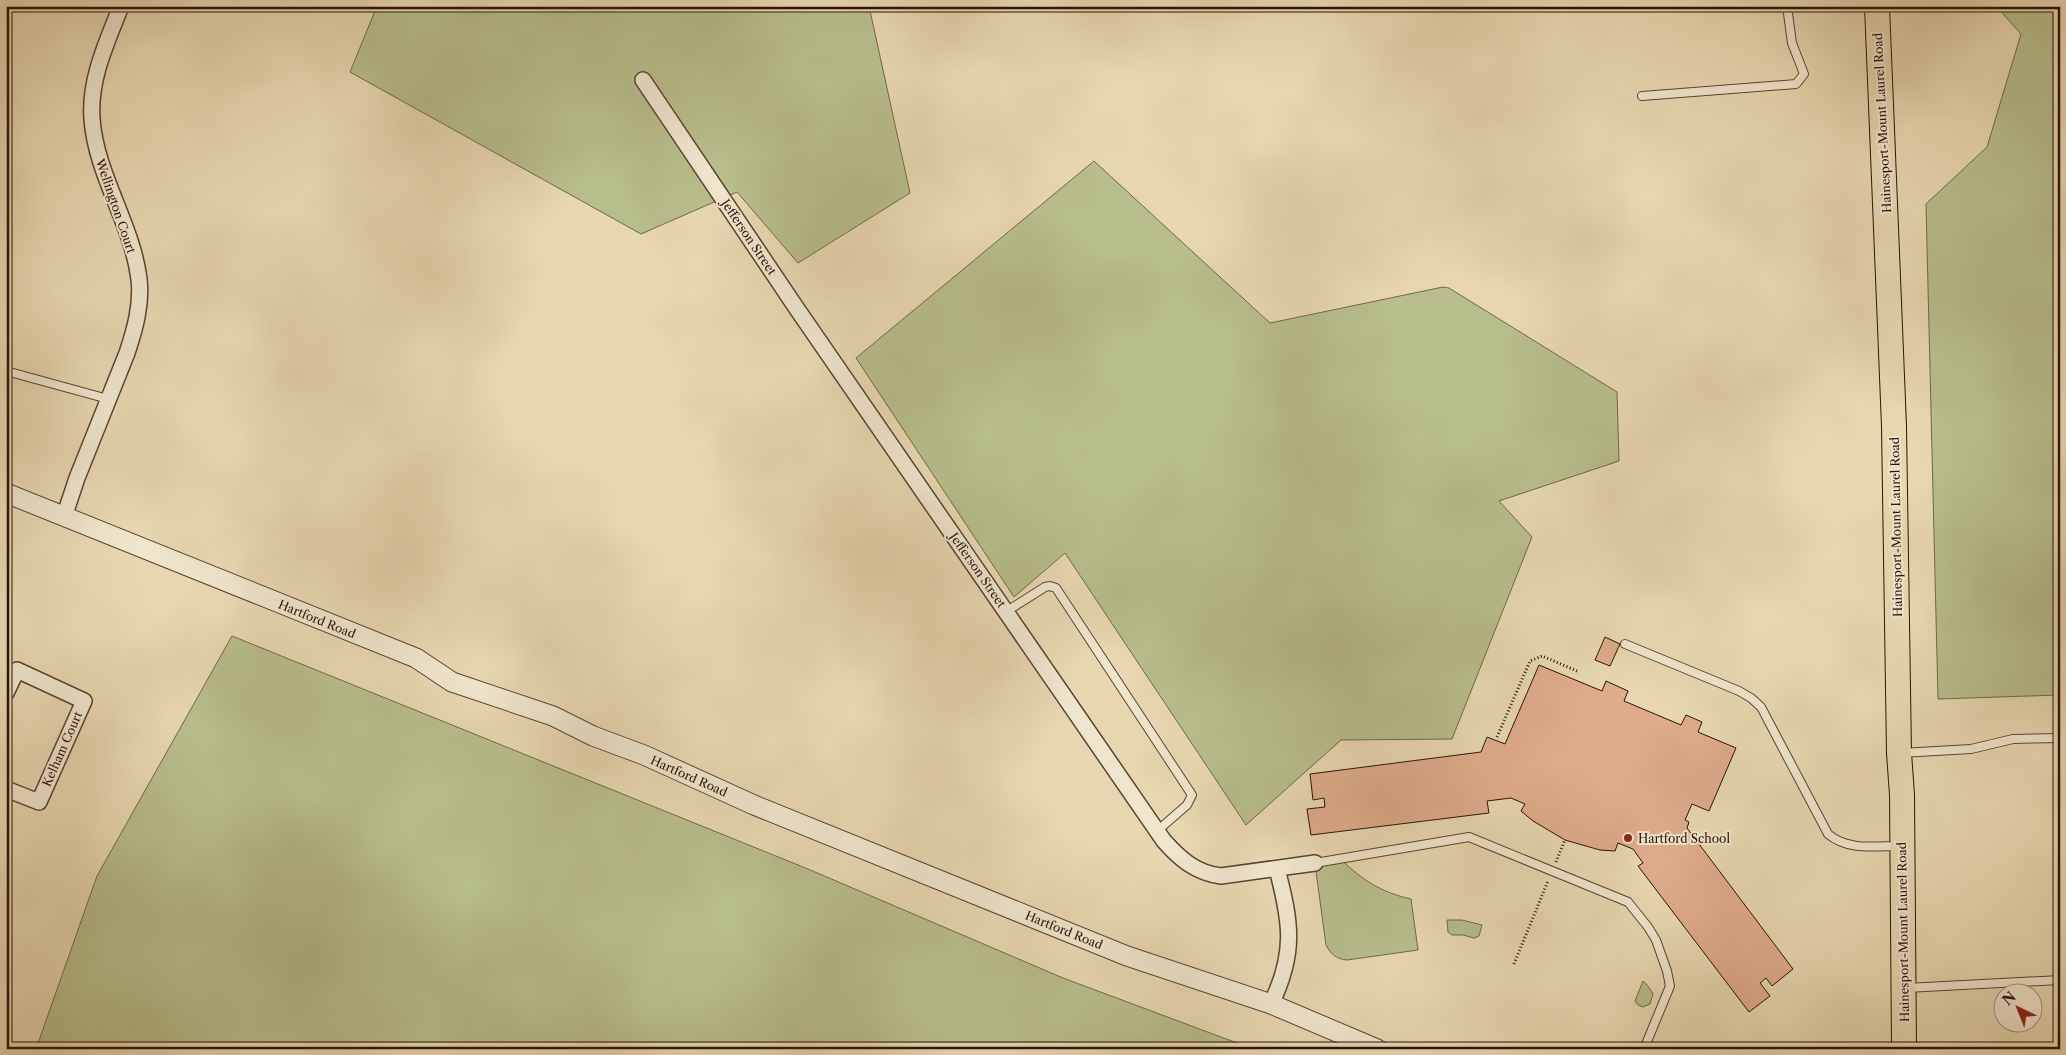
<svg xmlns="http://www.w3.org/2000/svg" width="2066" height="1055" font-family="'Libre Caslon Text',serif">
	<style>
		.green { fill: #b7bd8b; stroke: #716849 }
		.building { fill: #deab8b; stroke: #2b1307 }
		.lines { fill: none; stroke-linecap: round; stroke-linejoin: round }
		.service-casing { stroke: #5a4431; stroke-width: 10 }
		.minor-casing { stroke: #5a4431; stroke-width: 18 }
		.tertiary-casing { stroke: #5a4431; stroke-width: 21 }
		.primary-casing { stroke: #2b1307; stroke-width: 26 }
		.path { stroke: #2b1307; stroke-width: 3; stroke-dasharray: 1 2.5; stroke-linecap: butt }
		.service { stroke: #efe4cc; stroke-width: 8 }
		.minor { stroke: #efe4cc; stroke-width: 15 }
		.tertiary { stroke: #efe4cc; stroke-width: 19 }
		.primary { stroke: #e7d6b0; stroke-width: 24 }
		.poi-dot { fill: #8f2418; stroke: #efe4cc; stroke-width: 2 }
		.labels { text-anchor: middle; dominant-baseline: central; stroke-width: 4; stroke-linejoin: round; paint-order: stroke }
		.street-label { font-size: 12px; fill: #2b1307; stroke: #efe4cc }
		.poi-label { font-size: 12px; fill: #2b1307; stroke: #efe4cc; text-anchor: start }
	</style>
	<rect width="100%" height="100%" fill="#e7d6b0"/>
	<filter id="stains"><feTurbulence type="fractalNoise" baseFrequency=".004" numOctaves="4"/><feColorMatrix values="0 0 0 0 .2 0 0 0 0 .09 0 0 0 0 .02 0 0 0 .5 -.17"/></filter>
	<radialGradient id="worn" r=".72"><stop offset=".6" stop-color="#630" stop-opacity="0"/><stop offset="1" stop-color="#630" stop-opacity=".3"/></radialGradient>
	<g class="green">
		<polygon points="377,6 869,6 910,193 798,263 737,192 641,234 350,72"/>
		<polygon points="1996,6 2060,6 2060,695 1938,699 1926,204 1987,147 2021,34"/>
		<polygon points="1094,161 1270,323 1443,287 1449,288 1617,392 1619,461 1499,501 1532,537 1452,739 1341,740 1246,825 1065,553 1014,597 856,358"/>
		<polygon points="232,636 808,869 1063,978 1253,1049 36,1049 97,876"/>
		<path d="M1341,859C1361,880 1383,893 1411,899L1418,950L1347,960C1337,959 1331,955 1326,945L1315,864Z"/>
		<polygon points="1447,920 1462,920 1482,925 1479,936 1474,938 1463,935 1452,935 1448,932"/>
		<polygon points="1643,981 1648,986 1653,994 1650,1004 1643,1007 1638,1005 1635,1001"/>
	</g>
	<g class="building">
		<polygon points="1605,637 1620,644 1610,666 1595,660"/>
		<polygon points="1539,665 1602,691 1606,681 1628,691 1624,701 1681,725 1686,715 1702,722 1698,732 1736,748 1709,811 1692,804 1685,820 1689,822 1687,828 1793,969 1772,986 1766,978 1760,983 1770,996 1749,1012 1638,866 1643,863 1633,849 1618,843 1615,851 1600,850 1565,840 1533,821 1521,811 1525,804 1511,798 1487,801 1489,813 1311,835 1307,809 1325,807 1324,798 1313,800 1310,774 1481,752 1487,737 1505,744"/>
	</g>
	<g class="lines">
		<defs>
			<g id="service">
				<polyline points="1642,96 1796,84 1804,74 1792,43 1787,6"/>
				<polyline points="6,371 108,399"/>
				<polyline points="1007,611 1045,587 1050,586 1056,588 1192,795 1187,805 1157,831"/>
				<path d="M1625,644L1739,691L1751,698L1761,707L1828,834C1848,851 1875,846 1900,846"/>
				<polyline points="1901,753 1971,749 2013,739 2060,738"/>
				<polyline points="1315,863 1469,837 1628,902 1648,927 1656,940 1667,971 1670,986 1644,1049"/>
				<polyline points="1906,988 2060,980"/>
			</g>
			<g id="minor">
				<path d="M643,80L795,306L1164,841C1180,859 1196,873 1221,876L1315,863"/>
				<path d="M64,517L77,478L127,353C135,329 142,304 139,279C132,223 96,175 92,119C89,79 107,42 121,6"/>
				<polyline points="6,693 17,670 84,701 39,802 6,789"/>
				<path d="M1271,1004C1296,953 1291,922 1277,869"/>
			</g>
			<polyline id="tertiary" points="6,493 416,658 452,682 553,716 593,736 644,755 754,805 1127,956 1271,1004 1377,1049"/>
			<polyline id="primary" points="1877,6 1894,426 1899,753 1902,795 1904,1049"/>
		</defs>
		<use href="#service" class="service-casing"/>
		<use href="#minor" class="minor-casing"/>
		<use href="#tertiary" class="tertiary-casing"/>
		<use href="#primary" class="primary-casing"/>
		<g class="path">
			<polyline points="1497,737 1530,661 1542,656 1577,671"/>
			<polyline points="1556,862 1565,840"/>
			<polyline points="1514,964 1548,881"/>
		</g>
		<use href="#service" class="service"/>
		<use href="#minor" class="minor"/>
		<use href="#tertiary" class="tertiary"/>
		<use href="#primary" class="primary"/>
	</g>
	<circle class="poi-dot" cx="1628" cy="838" r="5"/>
	<g class="labels">
		<g class="street-label">
			<text transform="translate(1882 123) rotate(-93)">Hainesport-Mount Laurel Road</text>
			<text transform="translate(116 206) rotate(71)">Wellington Court</text>
			<text transform="translate(749 237) rotate(56)">Jefferson Street</text>
			<text transform="translate(1896 527) rotate(-91)">Hainesport-Mount Laurel Road</text>
			<text transform="translate(978 570) rotate(55)">Jefferson Street</text>
			<text transform="translate(317 619) rotate(22)">Hartford Road</text>
			<text transform="translate(62 749) rotate(-66)">Kelham Court</text>
			<text transform="translate(689 776) rotate(24)">Hartford Road</text>
			<text transform="translate(1064 930) rotate(22)">Hartford Road</text>
			<text transform="translate(1903 932) rotate(-91)">Hainesport-Mount Laurel Road</text>
		</g>
		<g class="poi-label">
			<text x="1638" y="838">Hartford School</text>
		</g>
	</g>
	<rect width="2066" height="1055" fill="none" stroke="#e7d6b0" stroke-width="25"/>
	<rect x="8" y="8" width="2051" height="1040" fill="none" stroke="#2b1307" stroke-width="2.5"/>
	<rect x="12" y="12" width="2041" height="1030" fill="none" stroke="#2b1307"/>
	<g transform="translate(2018 1008) rotate(317)"><circle r="24" fill="#efe4cc" stroke="#a1907d"/>
	<path d="M0-4L9 19L0 12L-9 19Z" fill="#8f2418"/>
	<text y="-8" font-size="14" font-weight="bold" text-anchor="middle" fill="#2b1307">N</text>
	</g>
	<rect width="100%" height="100%" filter="url(#stains)"/>
	<rect width="100%" height="100%" fill="url(#worn)"/>
</svg>
